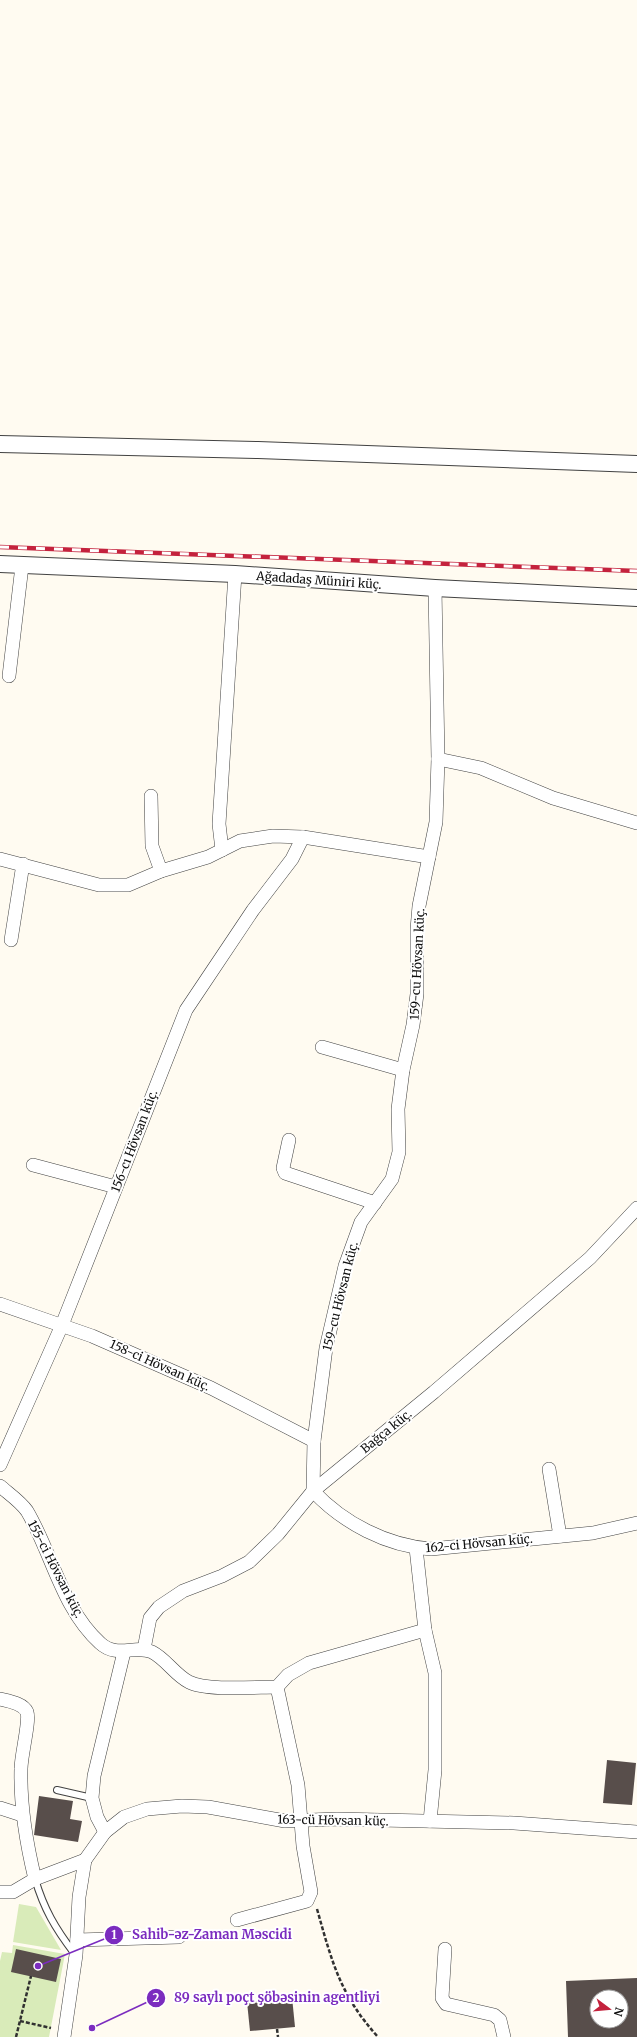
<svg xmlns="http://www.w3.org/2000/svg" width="637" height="2037" font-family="Merriweather,serif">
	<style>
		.green { fill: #d9ebb9 }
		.building { fill: #584e4b; fill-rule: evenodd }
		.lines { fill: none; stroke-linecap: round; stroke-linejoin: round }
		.service-casing { stroke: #424242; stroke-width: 8 }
		.minor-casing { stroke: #424242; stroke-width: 14 }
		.tertiary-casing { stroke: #424242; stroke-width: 18 }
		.path { stroke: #313131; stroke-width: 2.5; stroke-dasharray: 4 2; stroke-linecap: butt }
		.service { stroke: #fff; stroke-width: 6 }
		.minor { stroke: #fff; stroke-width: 13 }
		.tertiary { stroke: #fff; stroke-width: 16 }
		.rail-casing { stroke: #c4223d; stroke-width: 4.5 }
		.rail { stroke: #fff; stroke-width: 3; stroke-dasharray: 9; stroke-linecap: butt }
		.labels { text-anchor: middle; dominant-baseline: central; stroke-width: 4; stroke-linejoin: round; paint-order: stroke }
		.street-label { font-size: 12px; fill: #0f0f0f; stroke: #fff }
		.leader { fill: none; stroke: #7b2cbf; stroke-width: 1.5 }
		.callout-dot { fill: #7b2cbf; stroke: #fff; stroke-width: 1.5 }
		.mark-label { font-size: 12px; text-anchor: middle; font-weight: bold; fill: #fff }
		.callout-label { font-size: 13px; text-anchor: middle; font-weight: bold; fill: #7b2cbf; stroke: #fff; stroke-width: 4; stroke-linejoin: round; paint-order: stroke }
	</style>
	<rect width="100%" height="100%" fill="#fffbf1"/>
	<g class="green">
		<polygon points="19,1904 36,1907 61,1950 13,1942"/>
		<polygon points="13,1945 65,1954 49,2037 0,2037 0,1961 2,1952 12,1953"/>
	</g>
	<g class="building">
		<polygon points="607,1760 636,1763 632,1805 603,1803"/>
		<polygon points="39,1796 73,1801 70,1819 82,1821 78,1842 34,1835"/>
		<polygon points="16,1949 61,1959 56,1982 11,1972"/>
		<path d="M637,1978V2037H568L566,1981ZM597,1997H621V2021H597Z"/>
		<polygon points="292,1997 295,2027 250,2031 247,2002"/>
	</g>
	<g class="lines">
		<defs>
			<g id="service">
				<polyline points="57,1790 92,1798"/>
				<path d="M35,1879C44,1909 55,1928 74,1953"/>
			</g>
			<g id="minor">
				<path d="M435,588L438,759L436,822L419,906L417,929V994L413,1025L403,1070L398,1109L399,1152L392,1179L361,1222L345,1266L326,1348L314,1441L313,1491C343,1523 387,1546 431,1549L593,1533L637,1523"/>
				<polyline points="9,676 22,566"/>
				<polyline points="438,759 481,768 553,798 637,823"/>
				<polyline points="151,796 152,846 161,871"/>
				<polyline points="222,850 219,824 235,574"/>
				<polyline points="0,859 99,885 128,885 161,871 208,857 240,841 273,836 303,837 429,857"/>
				<polyline points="11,940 23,864"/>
				<polyline points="322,1047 403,1070"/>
				<polyline points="289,1140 283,1168 285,1173 375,1203"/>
				<polyline points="33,1165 116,1187"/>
				<polyline points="0,1304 92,1336 211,1388 314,1441"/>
				<polyline points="0,1465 62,1325 186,1010 253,910 292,859 303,837"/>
				<polyline points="549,1469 560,1536"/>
				<path d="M0,1486C8,1493 21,1502 27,1511C52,1553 62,1609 100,1643C117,1659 136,1644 152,1652C166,1659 175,1675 189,1682C206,1691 256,1687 277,1687L288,1675L309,1663L425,1630"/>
				<polyline points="416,1548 425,1630 435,1673 435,1770 430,1821"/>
				<polyline points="144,1649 150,1618 159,1607 183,1591 222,1576 249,1562 278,1534 313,1491 434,1392 590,1258 637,1208"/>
				<path d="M0,1699C8,1701 23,1703 27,1712C30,1722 21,1755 21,1769C20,1807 26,1842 35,1879"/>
				<polyline points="0,1808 22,1815"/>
				<polyline points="105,1832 97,1817 92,1798 94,1776 124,1652"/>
				<polyline points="0,1892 13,1892 35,1879 85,1860"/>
				<polyline points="237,1920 307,1901 311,1892 303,1846 298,1785 277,1687"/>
				<polyline points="77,1940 179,1937"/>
				<polyline points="445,1949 442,1998 446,2004 494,2015 500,2020 504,2037"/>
				<polyline points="64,2037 76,1955 79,1897 85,1860 105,1832 124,1817 147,1809 182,1806 208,1807 285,1821 337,1819 514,1823 637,1832"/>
			</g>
			<g id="tertiary">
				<polyline points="0,444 258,450 637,464"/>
				<polyline points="0,564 235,574 435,588 637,598"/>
			</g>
		</defs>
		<use href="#service" class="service-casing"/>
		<use href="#minor" class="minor-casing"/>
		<use href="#tertiary" class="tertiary-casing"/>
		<g class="path">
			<path d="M317,1909C332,1962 340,1995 378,2037"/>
			<polyline points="20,2021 51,2028"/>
			<polyline points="277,2029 278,2037"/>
			<polyline points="16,2037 31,1976"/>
		</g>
		<use href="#service" class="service"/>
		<use href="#minor" class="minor"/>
		<use href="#tertiary" class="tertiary"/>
		<defs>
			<polyline id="rail" points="0,547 637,571"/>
		</defs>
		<use href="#rail" class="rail-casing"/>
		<use href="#rail" class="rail"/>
	</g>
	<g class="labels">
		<g class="street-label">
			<text transform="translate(319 580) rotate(4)">Ağadadaş Müniri küç.</text>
			<text transform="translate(417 964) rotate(-87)">159-cu Hövsan küç.</text>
			<text transform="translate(134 1141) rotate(-69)">156-cı Hövsan küç.</text>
			<text transform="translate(340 1296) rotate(-76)">159-cu Hövsan küç.</text>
			<text transform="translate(160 1365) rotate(24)">158-ci Hövsan küç.</text>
			<text transform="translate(386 1431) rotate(-39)">Bağça küç.</text>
			<text transform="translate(479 1543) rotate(-5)">162-ci Hövsan küç.</text>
			<text transform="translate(56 1569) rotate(63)">155-ci Hövsan küç.</text>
			<text transform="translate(333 1820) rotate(1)">163-cü Hövsan küç.</text>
		</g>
	</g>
	<path class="leader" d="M38 1966L114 1935M92 2028L156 1998"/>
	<g class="callout-dot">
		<circle cx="38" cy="1966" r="4"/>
		<circle cx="92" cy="2028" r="4"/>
		<circle cx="114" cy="1935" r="10"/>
		<circle cx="156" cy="1998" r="10"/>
	</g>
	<g class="mark-label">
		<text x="114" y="1939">1</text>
		<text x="156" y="2002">2</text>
	</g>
	<g class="callout-label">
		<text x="212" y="1939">Sahib-əz-Zaman Məscidi</text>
		<text x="277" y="2002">89 saylı poçt şöbəsinin agentliyi</text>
	</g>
	<g transform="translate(609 2009) rotate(106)"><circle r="19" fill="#ffffff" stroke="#9f9f9f"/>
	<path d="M0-3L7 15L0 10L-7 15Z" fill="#c4223d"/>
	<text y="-6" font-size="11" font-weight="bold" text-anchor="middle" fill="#0f0f0f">N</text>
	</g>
</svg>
